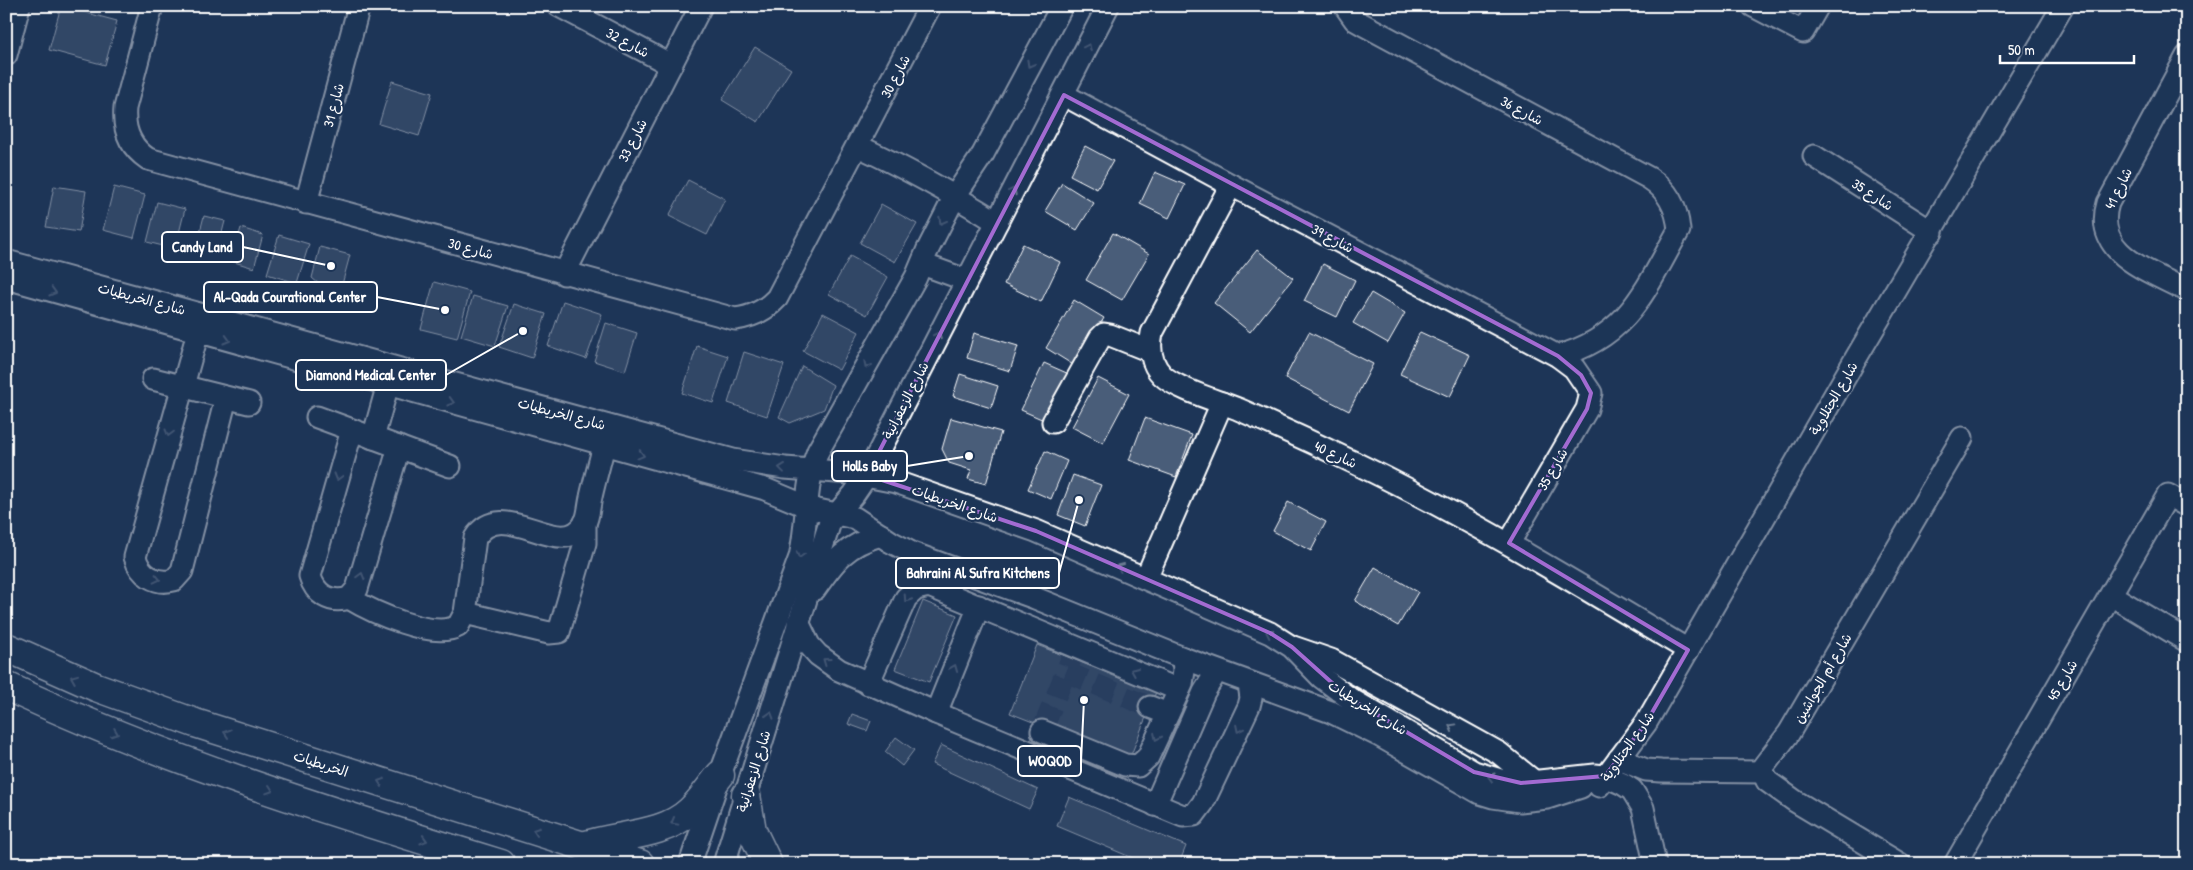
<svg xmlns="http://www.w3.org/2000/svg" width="2193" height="870" font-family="'Patrick Hand','Playpen Sans Arabic',sans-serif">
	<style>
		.building { fill: #4a5d79; stroke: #fff }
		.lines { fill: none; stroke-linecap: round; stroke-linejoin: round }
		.minor-tunnel { stroke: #344968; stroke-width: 21; stroke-dasharray: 21 11; stroke-linecap: butt }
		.minor-casing { stroke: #fff; stroke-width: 25 }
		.major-casing { stroke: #fff; stroke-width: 31 }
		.minor { stroke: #1d3557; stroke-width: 21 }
		.major { stroke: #1d3557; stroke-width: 28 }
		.oneway { stroke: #6c7c92 }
		.marked { fill: none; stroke: #a36bd2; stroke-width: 4; stroke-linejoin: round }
		.labels { text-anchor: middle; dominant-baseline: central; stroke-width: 4.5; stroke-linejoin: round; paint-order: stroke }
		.street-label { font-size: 14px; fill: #fff; stroke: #1d3557 }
		.leader { fill: none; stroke: #fff; stroke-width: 2 }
		.callout-dot { fill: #fff; stroke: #1d3557; stroke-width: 2 }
		.callout { fill: #1d3557; stroke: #fff; stroke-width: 2 }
		.callout-label { font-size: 15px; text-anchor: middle; font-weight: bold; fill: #fff }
	</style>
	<rect width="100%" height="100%" fill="#1d3557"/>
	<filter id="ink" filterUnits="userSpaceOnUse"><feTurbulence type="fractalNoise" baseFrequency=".02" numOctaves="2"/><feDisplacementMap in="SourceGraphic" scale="10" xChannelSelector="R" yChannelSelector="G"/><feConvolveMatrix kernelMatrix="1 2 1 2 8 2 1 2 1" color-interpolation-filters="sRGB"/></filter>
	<g filter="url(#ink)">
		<g class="building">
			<polygon points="61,6 117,21 105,65 49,50"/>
			<polygon points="755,47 791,69 758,122 722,100"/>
			<polygon points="392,81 432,93 419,136 379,124"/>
			<polygon points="1085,146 1113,161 1097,189 1070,175"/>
			<polygon points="1155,172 1185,185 1169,218 1140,204"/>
			<polygon points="688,180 725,199 707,235 669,216"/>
			<polygon points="1062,183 1094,203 1077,230 1045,211"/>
			<polygon points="54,186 86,191 79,232 46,227"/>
			<polygon points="114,187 145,195 134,238 103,230"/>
			<polygon points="157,202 185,209 175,249 147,242"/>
			<polygon points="881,204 917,224 895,262 860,243"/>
			<polygon points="204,216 225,221 215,260 194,255"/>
			<polygon points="241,228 263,235 254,268 231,261"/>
			<polygon points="1113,233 1149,254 1122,300 1086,280"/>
			<polygon points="279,235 309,244 297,283 267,274"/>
			<polygon points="1023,244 1060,262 1041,302 1004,284"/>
			<polygon points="320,247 350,255 337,303 323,299 326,290 312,278"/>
			<polygon points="1257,250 1293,278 1250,332 1214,303"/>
			<polygon points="850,256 888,277 867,315 829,294"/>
			<polygon points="1323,264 1355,280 1337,317 1304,301"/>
			<polygon points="434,282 470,292 457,338 421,329"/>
			<polygon points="1371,293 1405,313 1388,343 1353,323"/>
			<polygon points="473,296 508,306 495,346 461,336"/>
			<polygon points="1074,300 1104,318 1075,366 1046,348"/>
			<polygon points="563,301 602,314 586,359 548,346"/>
			<polygon points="514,304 546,314 532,358 499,347"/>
			<polygon points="823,313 859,332 839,370 803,351"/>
			<polygon points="606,323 637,333 625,371 594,361"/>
			<polygon points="1309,332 1373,364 1349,411 1285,378"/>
			<polygon points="1420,332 1470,355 1450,397 1400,374"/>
			<polygon points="974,333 1018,346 1010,371 967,358"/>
			<polygon points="697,346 728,356 713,403 682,393"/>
			<polygon points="744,352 784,365 767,416 728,403"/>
			<polygon points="1044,363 1069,374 1046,421 1021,410"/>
			<polygon points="802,366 833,385 824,409 790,423 779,417"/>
			<polygon points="960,374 998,386 991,408 953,396"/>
			<polygon points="1098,378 1129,394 1103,443 1072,427"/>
			<polygon points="951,418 1001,432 986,484 968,479 971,470 949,463 942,449"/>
			<polygon points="1145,418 1192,435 1176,477 1129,460"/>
			<polygon points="1045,451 1067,461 1051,499 1028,489"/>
			<polygon points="1073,475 1101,485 1085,526 1058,515"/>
			<polygon points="1288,502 1326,522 1311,551 1273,531"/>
			<polygon points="1375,567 1418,592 1398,626 1355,601"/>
			<polygon points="923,601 957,615 929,682 895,669"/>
			<polygon points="1037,645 1156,692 1129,760 1010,713"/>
			<polygon points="852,714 871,721 867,731 848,724"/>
			<polygon points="896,737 914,750 902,766 885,752"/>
			<polygon points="941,745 1038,790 1029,809 932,764"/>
			<polygon points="1069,797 1186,846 1179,864 1147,864 1057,826"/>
		</g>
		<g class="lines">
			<g class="minor-tunnel">
				<polyline points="1066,672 1150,707"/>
				<polyline points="1044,726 1071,659"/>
			</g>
			<defs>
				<g id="minor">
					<path d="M152,6L125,108C123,130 130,147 148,159L735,319C752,317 765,311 777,298L930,6"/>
					<polyline points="559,6 671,65"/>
					<path d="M1345,6L1355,20L1362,24L1649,178C1668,190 1677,207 1679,230C1646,288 1629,337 1558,356"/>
					<polyline points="1753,6 1803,32 1818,6"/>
					<polyline points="6,55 19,6"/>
					<path d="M2187,56L2108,203C2092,255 2151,271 2187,291"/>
					<polyline points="1064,95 1231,185 1558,356 1574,368 1591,393 1587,409 1509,543"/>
					<path d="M858,146C906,168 952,194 997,222"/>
					<polyline points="1814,156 1932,232"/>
					<path d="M1231,185L1152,333C1149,348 1151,364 1162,375C1176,389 1218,401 1238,409C1277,426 1316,444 1355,463C1470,518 1579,585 1688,650"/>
					<polyline points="306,203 359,6"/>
					<polyline points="6,261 733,460 785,468 850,473 896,482 1036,531 1270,633 1292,647 1321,677 1349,698 1474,772 1504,781 1521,783 1595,775 1605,776 1623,784 1632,790 1643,808 1655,864"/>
					<polyline points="922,264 966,280"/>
					<polyline points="564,274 701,6"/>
					<polyline points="6,278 765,489 813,509 855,518 891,542 912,553 1035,598 1183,658 1331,712 1378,735 1480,793 1493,797 1520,801 1547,798 1581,787"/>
					<path d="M198,332L135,557C140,575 156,585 174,580L182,571L226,398"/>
					<polyline points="153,379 249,403"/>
					<polyline points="317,417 450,466"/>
					<polyline points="1053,422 1100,338 1104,334 1110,335 1150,351"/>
					<path d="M352,430L310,576C315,594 330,604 349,598L357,589L399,447"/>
					<polyline points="373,438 388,384"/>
					<polyline points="1146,578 1222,403"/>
					<path d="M815,589C835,560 846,545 881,535"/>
					<polyline points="2111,595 2187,641"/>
					<path d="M349,598C372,612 433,640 458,626L465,613L475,538C503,493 561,564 585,523C589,516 589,505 591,497C595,479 600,462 604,445"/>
					<polyline points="465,613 549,633 559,632 585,543 585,522"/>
					<polyline points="798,622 809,645 818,655 839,670 936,713 1183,816 1194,815 1203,803 1249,706 1251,698 1249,683"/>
					<polyline points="1293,647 1331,660 1499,753 1536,783"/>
					<polyline points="868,684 906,598 916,589 929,586 1179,690"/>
					<polyline points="1150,707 1168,714"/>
					<polyline points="936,713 979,606"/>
					<polyline points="1042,731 1125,765 1138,766 1148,757 1182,684 1184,671 1183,658"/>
					<polyline points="1619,759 1646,770 1661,771 1763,772"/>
					<polyline points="1599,786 1646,723 1856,358 2063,6"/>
					<polyline points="1155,805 1204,692 1217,671"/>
					<path d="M690,864L720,775L800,557C808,522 804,486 818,451L916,277L927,251L955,196L983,154L1062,6"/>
					<polyline points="724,864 830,522 854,494 867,475 1108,6"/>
					<polyline points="1900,864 1795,801 1767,781 1763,772 1763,767 1789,733 1962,438"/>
					<polyline points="1955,864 2168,495 2187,506"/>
				</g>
				<g id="major">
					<polyline points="6,647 96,687 195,723 640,864"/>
					<path d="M6,686C165,761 334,813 501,864"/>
					<polyline points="746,795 752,831 768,864"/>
					<path d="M583,846C618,834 662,837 690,811C701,801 710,787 720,775"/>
				</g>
			</defs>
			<use href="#minor" class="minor-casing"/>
			<use href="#major" class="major-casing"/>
			<use href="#minor" class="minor"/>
			<use href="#major" class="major"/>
		</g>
		<defs><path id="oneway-chevron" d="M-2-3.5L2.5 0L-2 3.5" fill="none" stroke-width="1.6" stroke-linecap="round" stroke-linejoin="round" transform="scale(1.25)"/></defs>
		<g class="oneway">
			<use href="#oneway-chevron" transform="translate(1088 47) rotate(-64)"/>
			<use href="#oneway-chevron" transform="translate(1030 64) rotate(119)"/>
			<use href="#oneway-chevron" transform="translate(1013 191) rotate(-62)"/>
			<use href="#oneway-chevron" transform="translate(942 221) rotate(118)"/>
			<use href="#oneway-chevron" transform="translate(53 292) rotate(16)"/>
			<use href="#oneway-chevron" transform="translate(938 335) rotate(-63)"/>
			<use href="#oneway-chevron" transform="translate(227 340) rotate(16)"/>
			<use href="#oneway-chevron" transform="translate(867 365) rotate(119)"/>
			<use href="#oneway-chevron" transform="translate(451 402) rotate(16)"/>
			<use href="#oneway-chevron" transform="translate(169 433) rotate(105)"/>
			<use href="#oneway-chevron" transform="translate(641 455) rotate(15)"/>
			<use href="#oneway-chevron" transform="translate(782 468) rotate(-173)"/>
			<use href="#oneway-chevron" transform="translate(338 477) rotate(106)"/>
			<use href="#oneway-chevron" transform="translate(800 555) rotate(106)"/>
			<use href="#oneway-chevron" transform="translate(1120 567) rotate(-156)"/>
			<use href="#oneway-chevron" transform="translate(361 576) rotate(-74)"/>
			<use href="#oneway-chevron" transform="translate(157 579) rotate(13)"/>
			<use href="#oneway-chevron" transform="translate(907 599) rotate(123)"/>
			<use href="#oneway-chevron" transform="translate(1269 633) rotate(-154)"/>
			<use href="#oneway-chevron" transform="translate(826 661) rotate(-144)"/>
			<use href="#oneway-chevron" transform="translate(954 668) rotate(-68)"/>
			<use href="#oneway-chevron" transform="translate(1134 671) rotate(-157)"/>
			<use href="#oneway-chevron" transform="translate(74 678) rotate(-158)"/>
			<use href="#oneway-chevron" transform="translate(770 715) rotate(-73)"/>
			<use href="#oneway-chevron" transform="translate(1452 727) rotate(-151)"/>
			<use href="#oneway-chevron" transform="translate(1239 729) rotate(116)"/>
			<use href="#oneway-chevron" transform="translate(115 733) rotate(21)"/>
			<use href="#oneway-chevron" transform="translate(227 733) rotate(-162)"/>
			<use href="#oneway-chevron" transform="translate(1157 737) rotate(115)"/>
			<use href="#oneway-chevron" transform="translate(1491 777) rotate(-164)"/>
			<use href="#oneway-chevron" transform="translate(381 782) rotate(-162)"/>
			<use href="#oneway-chevron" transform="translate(270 790) rotate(19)"/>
			<use href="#oneway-chevron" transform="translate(674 822) rotate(151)"/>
			<use href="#oneway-chevron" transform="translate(536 831) rotate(-162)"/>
			<use href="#oneway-chevron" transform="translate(424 840) rotate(17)"/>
		</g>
	</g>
	<path d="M0 0H2193V870H0ZM1064,95L1558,356L1581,375L1591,393L1587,409L1509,543L1688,650L1646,723L1605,776L1521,783L1474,772L1349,698L1292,647L1270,633L1036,531L867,475Z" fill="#1d3557" fill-opacity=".55" fill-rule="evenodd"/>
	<path class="marked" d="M1064,95L1558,356L1581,375L1591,393L1587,409L1509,543L1688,650L1646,723L1605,776L1521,783L1474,772L1349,698L1292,647L1270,633L1036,531L867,475Z"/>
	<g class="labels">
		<g class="street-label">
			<text transform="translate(628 42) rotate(28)">شارع 32</text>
			<text transform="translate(895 76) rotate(-62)">شارع 30</text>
			<text transform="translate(333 105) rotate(-75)">شارع 31</text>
			<text transform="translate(1522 110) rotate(28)">شارع 36</text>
			<text transform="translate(632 140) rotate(-63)">شارع 33</text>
			<text transform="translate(2118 188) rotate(-64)">شارع 41</text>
			<text transform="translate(1873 194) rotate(33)">شارع 35</text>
			<text transform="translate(1333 238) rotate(28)">شارع 39</text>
			<text transform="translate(471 248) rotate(15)">شارع 30</text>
			<text transform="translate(142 298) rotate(15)">شارع الخريطيات</text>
			<text transform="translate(1833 398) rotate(-60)">شارع الجتلاوية</text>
			<text transform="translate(905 400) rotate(-63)">شارع الزعفرانية</text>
			<text transform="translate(562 413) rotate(15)">شارع الخريطيات</text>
			<text transform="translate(1336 454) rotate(25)">شارع 40</text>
			<text transform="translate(1552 469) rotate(-60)">شارع 35</text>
			<text transform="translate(955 503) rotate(19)">شارع الخريطيات</text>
			<text transform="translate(1822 678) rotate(-60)">شارع أم الجواشين</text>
			<text transform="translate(2062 680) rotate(-60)">شارع 45</text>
			<text transform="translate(1368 707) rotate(32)">شارع الخريطيات</text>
			<text transform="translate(1627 746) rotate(-55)">شارع الجتلاوية</text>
			<text transform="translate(321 763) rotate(18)">الخريطيات</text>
			<text transform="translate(753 771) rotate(-73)">شارع الزعفرانية</text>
		</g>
	</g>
	<path class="leader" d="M331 266L243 247M445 310L377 297M523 331L446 375M969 456L907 466M1079 500L1059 573M1084 700L1081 761"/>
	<g class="callout-dot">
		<circle cx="331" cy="266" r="5"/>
		<circle cx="445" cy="310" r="5"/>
		<circle cx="523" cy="331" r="5"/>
		<circle cx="969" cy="456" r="5"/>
		<circle cx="1079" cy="500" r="5"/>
		<circle cx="1084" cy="700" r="5"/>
	</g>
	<g class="callout">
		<rect x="162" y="232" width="81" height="30" rx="5"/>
		<rect x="204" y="282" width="173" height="30" rx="5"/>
		<rect x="296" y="360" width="150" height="30" rx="5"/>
		<rect x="832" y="451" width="75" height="30" rx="5"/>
		<rect x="896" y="558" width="163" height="30" rx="5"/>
		<rect x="1018" y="746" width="63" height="30" rx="5"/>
	</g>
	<g class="callout-label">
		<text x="202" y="252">Candy Land</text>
		<text x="290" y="302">Al-Qada Courational Center</text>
		<text x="371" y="380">Diamond Medical Center</text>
		<text x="870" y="471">Holls Baby</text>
		<text x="978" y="578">Bahraini Al Sufra Kitchens</text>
		<text x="1050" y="766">WOQOD</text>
	</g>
	<rect width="2193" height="870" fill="none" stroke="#1d3557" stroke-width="25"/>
	<rect x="12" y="12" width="2168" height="845" fill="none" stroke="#fff" stroke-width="2" filter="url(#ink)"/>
	<path d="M2000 55v8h134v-8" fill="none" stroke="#ffffff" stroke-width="2.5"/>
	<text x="2008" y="55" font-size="15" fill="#ffffff" stroke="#1d3557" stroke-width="4" paint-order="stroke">50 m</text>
</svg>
